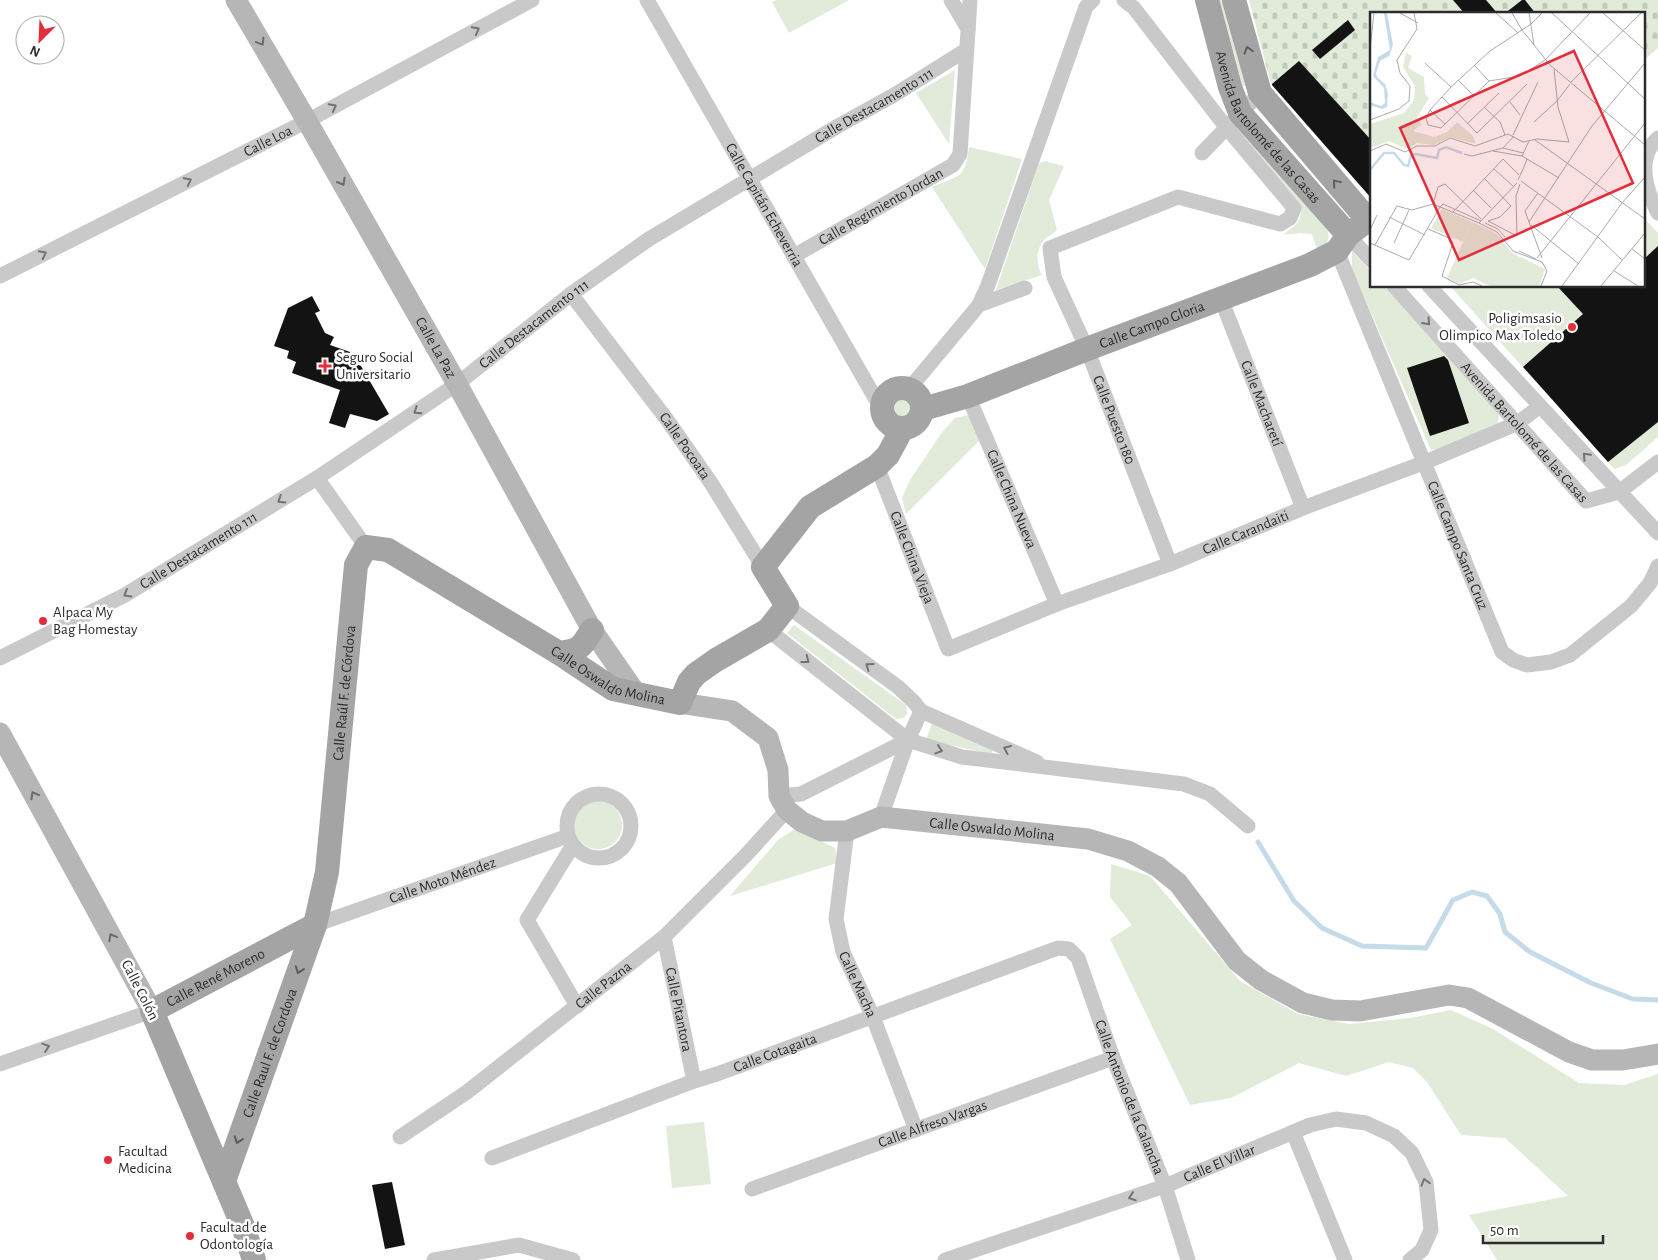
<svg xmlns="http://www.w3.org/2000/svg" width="1658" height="1260" font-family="'Alegreya Sans',sans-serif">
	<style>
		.green { fill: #e2ead9 }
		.cemetery { fill: url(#cemetery-stones) }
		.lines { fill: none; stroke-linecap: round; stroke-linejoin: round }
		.stream { stroke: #c5dbea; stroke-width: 5 }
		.building { fill: #131313 }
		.street { stroke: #c9c9c9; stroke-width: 15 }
		.secondary { stroke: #b6b6b6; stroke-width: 21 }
		.primary { stroke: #a4a4a4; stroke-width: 24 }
		.oneway { stroke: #737373 }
		.oneway2 { stroke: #6a6a6a }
		.oneway3 { stroke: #5c5c5c }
		.poi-dot { fill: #e42d3a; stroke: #fff; stroke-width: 2 }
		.labels { text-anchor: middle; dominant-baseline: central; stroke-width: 5; stroke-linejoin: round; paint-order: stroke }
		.street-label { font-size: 15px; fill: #2c2c2c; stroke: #fff }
		.poi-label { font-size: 15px; fill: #2c2c2c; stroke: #fff; text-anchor: start }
		.inset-river { fill: none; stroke: #c5dbea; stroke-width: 2.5 }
		.inset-road { fill: none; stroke: #ababab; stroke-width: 1 }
		.view { fill: #e42d3a; fill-opacity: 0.15; stroke: #e42d3a; stroke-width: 2.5 }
		.inset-edge { fill: none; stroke: #2c2c2c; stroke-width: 2.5 }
	</style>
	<defs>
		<pattern id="cemetery-stones" width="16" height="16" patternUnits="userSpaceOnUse" patternTransform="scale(1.25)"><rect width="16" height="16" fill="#e2ead9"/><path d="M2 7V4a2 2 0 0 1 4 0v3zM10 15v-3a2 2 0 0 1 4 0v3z" fill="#c2c9ba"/></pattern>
	</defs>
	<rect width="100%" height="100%" fill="#fff"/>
	<g class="green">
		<polygon points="776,0 849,0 789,33 772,2"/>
		<polygon points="1217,0 1227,0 1246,86 1241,86"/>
		<polygon points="955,70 949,144 916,93"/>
		<path d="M1240,125L1325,221C1331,237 1330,241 1318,253L1312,234L1299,233L1283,235C1296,225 1305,220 1299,202L1235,129Z"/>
		<path d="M969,147L1022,159L985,269L932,187C960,175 965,179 969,147Z"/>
		<path d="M1045,161L1064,166L1049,200L1057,230C1053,234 1047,237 1044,240C1035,251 1036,265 1042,275L996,290L1039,163Z"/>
		<polygon points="1644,218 1658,233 1658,437 1626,465 1614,469 1450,286 1644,286"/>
		<polygon points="1352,251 1372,273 1372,286 1384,286 1499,414 1498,423 1443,448 1431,450 1352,269"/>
		<circle cx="902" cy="408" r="13"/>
		<polygon points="968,415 981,439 906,514 902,498 910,480 943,431 955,418"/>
		<polygon points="794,625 906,705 907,713 904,718 896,719 787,633"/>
		<polygon points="932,723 992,750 992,753 991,754 926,740"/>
		<circle cx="598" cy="825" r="24"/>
		<polygon points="795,829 835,848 837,863 730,896 778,840"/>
		<polygon points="1111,864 1150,876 1240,981 1298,1014 1349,1024 1411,1018 1451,1010 1493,1029 1579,1083 1624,1085 1658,1074 1658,1260 1497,1260 1469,1215 1568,1196 1505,1138 1461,1135 1427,1082 1413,1068 1389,1062 1346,1076 1299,1063 1231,1098 1190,1105 1110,939 1132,925 1110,897"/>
		<polygon points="704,1122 711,1184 672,1188 666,1126"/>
	</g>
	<polygon class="cemetery" points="1249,0 1658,0 1658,48 1644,60 1644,14 1372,14 1372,199 1271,84"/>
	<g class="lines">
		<polyline class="stream" points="1258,842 1294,901 1322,928 1362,946 1426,948 1453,900 1472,892 1487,896 1500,914 1505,932 1530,952 1591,983 1633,999 1658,1000"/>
	</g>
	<g class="building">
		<polygon points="1453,0 1486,0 1498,14 1465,14"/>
		<polygon points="1522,0 1525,0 1536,14 1504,14"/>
		<polygon points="1348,20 1355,30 1320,59 1312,50"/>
		<polygon points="1299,61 1372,141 1372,199 1272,85 1272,84"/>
		<polygon points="1658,246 1658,422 1608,462 1523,367 1583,314 1557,286 1644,286 1644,259"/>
		<polygon points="312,296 320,311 315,313 325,333 334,337 330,345 350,352 346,360 361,366 389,414 377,421 350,414 345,428 329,423 340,390 292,373 296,362 287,358 289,351 274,346 288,308"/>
		<polygon points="1444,356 1448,360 1469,423 1430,436 1407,368"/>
		<polygon points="392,1182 405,1245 385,1249 372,1185"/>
	</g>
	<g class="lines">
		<g class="street">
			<path id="s1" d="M647,0L882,410"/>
			<polyline points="951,0 968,29"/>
			<path id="s2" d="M1124,0L1134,8L1226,127L1294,208L1290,218L1280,224L1178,197L1050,248L1054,277L1087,349L1170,564"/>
			<path d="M1658,138C1636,158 1646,190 1658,213"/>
			<polyline points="1202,153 1260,93"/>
			<polyline points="1348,235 1372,261"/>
			<path id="s3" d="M1337,251L1502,652L1513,660L1527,665L1551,662L1570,655L1631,606L1650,583L1658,566"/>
			<path id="s4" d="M794,256L953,165L960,154L970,0"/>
			<path id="s5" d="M0,276L307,121L532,0"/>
			<path id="s6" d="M1394,286L1586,501L1619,492L1658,462"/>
			<polyline points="1429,286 1658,533"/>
			<path id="s7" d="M571,294L668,421L711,483L763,567"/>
			<path id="s8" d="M1221,299L1303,508"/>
			<polyline points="979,305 1025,288"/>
			<polyline points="909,389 979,305 988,285 1086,7 1093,0"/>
			<path id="s9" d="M968,396L1057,604"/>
			<path id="s10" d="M877,466L948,649L1057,604L1170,564L1303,508L1423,463L1518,423L1540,406"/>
			<polyline points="317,478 366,547"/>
			<polyline points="787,606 898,687 914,702 921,711 1037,762"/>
			<polyline points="768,630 908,740 962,757 1184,784 1210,794 1248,826"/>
			<path id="s11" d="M0,658L125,595L317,478L457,384L571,294L649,239L838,126L894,95L966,50"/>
			<circle cx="599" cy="826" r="32"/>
			<polyline points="779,796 801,794 908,740"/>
			<polyline points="881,817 908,740 921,711"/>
			<path id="s12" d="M847,831L836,919L843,952L873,1017L916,1130"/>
			<polyline points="573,845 527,920 577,1006"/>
			<path id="s13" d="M315,925L568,836"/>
			<path id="s14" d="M664,937L694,1081"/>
			<polyline points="0,1064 152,1011"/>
			<polyline points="1293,1132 1345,1260"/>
			<path id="s15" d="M400,1137L467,1092L664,937L746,855L787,810"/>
			<path id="s16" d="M492,1158L694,1081L717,1074L1058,948L1069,949L1078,958L1113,1058L1165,1186L1188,1260"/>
			<path id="s17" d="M752,1189L1113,1058"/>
			<polyline points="434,1260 519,1245 573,1260"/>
			<path id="s18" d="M945,1260L1165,1186L1310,1125L1336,1119L1366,1123L1394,1136L1412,1153L1426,1182L1431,1230L1422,1250L1410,1260"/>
		</g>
		<g class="secondary">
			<path id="s19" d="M236,0L307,121L457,384L592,630L637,695"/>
			<path id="s20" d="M680,703L732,711L768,738L778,770L779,796L787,810L802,822L822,831H847L881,817L1088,839L1128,851L1158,867L1178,883L1237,961L1261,980L1303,1003L1332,1010L1360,1011L1449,995L1468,998L1569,1052L1592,1060H1623L1658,1054"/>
			<polyline points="0,733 152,1011"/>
		</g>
		<g class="primary">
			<path id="s21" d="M1207,0L1230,87L1240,113L1348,235"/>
			<circle cx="902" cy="408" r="20"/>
			<path id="s22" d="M923,409L968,396L1087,349L1310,265L1337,251L1348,235L1368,220L1260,93L1234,0"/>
			<path d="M559,653C579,651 581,648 592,630"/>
			<path id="s23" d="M224,1181L315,925L327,872L356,565L366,547L388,550L559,653L613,689L680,703L689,682L696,674L716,660L768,630L787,606L763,567L810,507L877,466L888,455L902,429"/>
			<path id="s24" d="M254,1260L244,1229L152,1011L315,925"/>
		</g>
	</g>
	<defs><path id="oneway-chevron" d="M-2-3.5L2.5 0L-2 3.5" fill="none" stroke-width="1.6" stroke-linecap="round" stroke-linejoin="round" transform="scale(1.25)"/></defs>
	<g class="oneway">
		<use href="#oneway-chevron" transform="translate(476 30) rotate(-28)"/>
		<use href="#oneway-chevron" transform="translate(333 107) rotate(-28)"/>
		<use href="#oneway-chevron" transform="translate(188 181) rotate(-27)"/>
		<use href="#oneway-chevron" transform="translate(43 254) rotate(-27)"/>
		<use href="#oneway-chevron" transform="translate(1427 322) rotate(48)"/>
		<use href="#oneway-chevron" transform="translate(417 411) rotate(146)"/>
		<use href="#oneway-chevron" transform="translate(1586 456) rotate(-133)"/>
		<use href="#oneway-chevron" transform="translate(281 500) rotate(148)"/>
		<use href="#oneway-chevron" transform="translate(127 594) rotate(150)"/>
		<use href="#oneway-chevron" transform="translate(806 660) rotate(38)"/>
		<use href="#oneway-chevron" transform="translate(869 666) rotate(-144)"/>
		<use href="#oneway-chevron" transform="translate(1007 749) rotate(-156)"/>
		<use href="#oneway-chevron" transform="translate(939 750) rotate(18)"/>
		<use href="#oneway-chevron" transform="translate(46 1047) rotate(-19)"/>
		<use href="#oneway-chevron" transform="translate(1425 1182) rotate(-106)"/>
		<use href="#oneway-chevron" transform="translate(1132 1197) rotate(162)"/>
	</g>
	<g class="oneway2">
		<use href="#oneway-chevron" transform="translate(261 42) rotate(59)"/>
		<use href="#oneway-chevron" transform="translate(342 182) rotate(60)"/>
		<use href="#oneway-chevron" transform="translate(34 795) rotate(-119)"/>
		<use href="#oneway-chevron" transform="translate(112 937) rotate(-119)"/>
	</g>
	<g class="oneway3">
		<use href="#oneway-chevron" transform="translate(1248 50) rotate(-106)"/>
		<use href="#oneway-chevron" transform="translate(1336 183) rotate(-130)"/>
		<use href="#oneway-chevron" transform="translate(299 970) rotate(110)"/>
		<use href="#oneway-chevron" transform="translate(238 1140) rotate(110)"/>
	</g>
	<g class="poi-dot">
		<circle cx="1572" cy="327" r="5"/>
		<path d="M322.5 358.5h5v5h5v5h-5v5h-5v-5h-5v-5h5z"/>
		<circle cx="43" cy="621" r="5"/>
		<circle cx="108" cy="1160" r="5"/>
		<circle cx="190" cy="1236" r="5"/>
	</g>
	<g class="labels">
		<g class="street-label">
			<text stroke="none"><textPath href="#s11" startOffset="1036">Calle Destacamento 111</textPath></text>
			<text stroke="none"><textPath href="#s21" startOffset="144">Avenida Bartolomé de las Casas</textPath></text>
			<text stroke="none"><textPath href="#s5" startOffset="300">Calle Loa</textPath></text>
			<text stroke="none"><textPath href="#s1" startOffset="236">Calle Capitán Echeverria</textPath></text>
			<text stroke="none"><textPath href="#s4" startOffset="100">Calle Regimiento Jordan</textPath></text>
			<text stroke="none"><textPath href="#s11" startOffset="631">Calle Destacamento 111</textPath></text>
			<text stroke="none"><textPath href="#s22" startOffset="244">Calle Campo Gloria</textPath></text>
			<text stroke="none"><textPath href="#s19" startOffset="401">Calle La Paz</textPath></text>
			<text stroke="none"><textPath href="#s8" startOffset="112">Calle Macharetí</textPath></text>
			<text stroke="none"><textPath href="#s2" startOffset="719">Calle Puesto 180</textPath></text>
			<text stroke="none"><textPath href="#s6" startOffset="196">Avenida Bartolomé de las Casas</textPath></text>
			<text stroke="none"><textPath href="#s7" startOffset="190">Calle Pocoata</textPath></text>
			<text stroke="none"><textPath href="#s9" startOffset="112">Calle China Nueva</textPath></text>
			<text stroke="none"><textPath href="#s10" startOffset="516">Calle Carandaiti</textPath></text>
			<text stroke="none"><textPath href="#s3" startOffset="318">Calle Campo Santa Cruz</textPath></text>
			<text stroke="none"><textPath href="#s11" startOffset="226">Calle Destacamento 111</textPath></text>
			<text stroke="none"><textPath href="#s10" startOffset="98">Calle China Vieja</textPath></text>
			<text stroke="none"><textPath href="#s23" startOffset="932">Calle Oswaldo Molina</textPath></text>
			<text stroke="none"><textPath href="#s23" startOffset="506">Calle Raúl F. de Córdova</textPath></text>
			<text stroke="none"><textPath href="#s20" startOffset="388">Calle Oswaldo Molina</textPath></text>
			<text stroke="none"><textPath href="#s13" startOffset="135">Calle Moto Méndez</textPath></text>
			<text stroke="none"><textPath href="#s24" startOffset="341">Calle René Moreno</textPath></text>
			<text stroke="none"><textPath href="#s12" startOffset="158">Calle Macha</textPath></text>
			<text stroke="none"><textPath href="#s15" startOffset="254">Calle Pazna</textPath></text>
			<text transform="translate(140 990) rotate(63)">Calle Colón</text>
			<text stroke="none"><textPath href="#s14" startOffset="74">Calle Pitantora</textPath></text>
			<text stroke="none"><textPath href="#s23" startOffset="136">Calle Raul F. de Cordova</textPath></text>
			<text stroke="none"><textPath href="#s16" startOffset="302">Calle Cotagaita</textPath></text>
			<text stroke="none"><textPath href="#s16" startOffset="776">Calle Antonio de la Calancha</textPath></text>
			<text stroke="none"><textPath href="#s17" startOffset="192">Calle Alfreso Vargas</textPath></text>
			<text stroke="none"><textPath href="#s18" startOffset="291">Calle El Villar</textPath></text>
		</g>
		<g class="poi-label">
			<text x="1562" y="318" text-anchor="end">Poligimsasio<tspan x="1562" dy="17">Olimpico Max Toledo</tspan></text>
			<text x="336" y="357">Seguro Social<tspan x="336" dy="17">Universitario</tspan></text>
			<text x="53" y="612">Alpaca My<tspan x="53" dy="17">Bag Homestay</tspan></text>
			<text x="118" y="1151">Facultad<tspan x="118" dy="17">Medicina</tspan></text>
			<text x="200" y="1227">Facultad de<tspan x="200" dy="17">Odontología</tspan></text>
		</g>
	</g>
	<g transform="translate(1370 12)">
		<rect width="275" height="275" fill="#fff"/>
		<path d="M36,41L42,44L38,56L54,65L55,82L59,86L46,107L52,112L43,119L65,125L77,120L87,110L103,124L106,132L80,125L64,133L47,131L37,137L19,129L0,136V112L34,101L44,88L45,74L33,55ZM72,197L102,210L93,230L61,216Z" fill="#e2ead9"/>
		<path d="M102,210L126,221L142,241L175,257L169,274H120L103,266L89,272L77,266Z" fill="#e2ead9"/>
		<path d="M14,1H17L23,33L19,44L10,49L6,61L7,65L15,72L18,82L17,95L12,97L0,93V90L11,94L15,91L14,76L3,64L8,45L20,38Z" fill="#c5dbea"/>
		<path class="inset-river" d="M0,158L14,141H24L34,153L38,154L41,144L45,142L67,146L69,138L76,135L92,141"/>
		<path class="inset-road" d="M30,1L48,11M126,1L148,21M159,1L164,33M182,1L275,87M233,1L275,38M161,12L172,1M161,12L152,18L180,53L275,133M0,37L4,1M55,51L81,75M104,53L119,69M88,68L104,84M119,69L71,116L58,113L56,106L60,98L81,75L120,39L152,18L142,1M119,69L150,64L175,48L220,1M200,71L271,1M72,85L107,121L157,72M187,89L200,72M140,90L150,103M114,95L130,110L135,123M60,98L75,112M0,108L29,97L39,89L40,74L30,61L27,48L47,17L44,1M164,110L187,89M97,112L129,81M143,123L168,70M165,128L275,207M133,136L144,124M0,139L16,132L35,140L47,134H65L80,126L105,134L138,122L153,130L167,127L199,130L188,95L184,57M123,139L152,144M94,142L102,144L133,136L153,141M157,147L189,166M124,157L143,174M114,166L141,194L130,205L118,209L147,224L146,184L150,172M148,168L154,155L157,147L152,144L159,129M151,169L228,225L252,248M147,171L109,211L127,220L143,239L172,250M103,178L121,196M168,181L155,199L172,246M63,192L68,175L75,172L111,207M70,195L73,192L111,209M83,200L133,147L149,163M19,205L55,223M159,210L222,114L275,51M115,211L128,217L135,225M161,213L209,252M58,217L79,226L83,231L72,264L89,273L103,270L112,274M0,218L7,203M0,231L39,248L70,195M24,231L39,198M5,233L27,194L42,198L63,192L109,211M262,237L275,247M149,239L166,247M167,246L275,111M244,259L268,274M171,274L177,259L172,250M192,274L252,191L275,165M231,274L275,221"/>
		<path class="view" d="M204,39L263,171L89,248L30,116Z"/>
		<rect width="275" height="275" class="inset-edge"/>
	</g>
	<g transform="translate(40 40) rotate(204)"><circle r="24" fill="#ffffff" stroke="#ababab"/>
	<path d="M0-4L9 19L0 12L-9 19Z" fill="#e42d3a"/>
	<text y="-8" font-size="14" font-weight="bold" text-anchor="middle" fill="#2c2c2c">N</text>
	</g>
	<path d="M1483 1235v8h120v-8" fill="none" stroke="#2c2c2c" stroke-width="2.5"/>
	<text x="1490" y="1235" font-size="15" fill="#2c2c2c" stroke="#ffffff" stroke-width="4" paint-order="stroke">50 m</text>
</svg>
